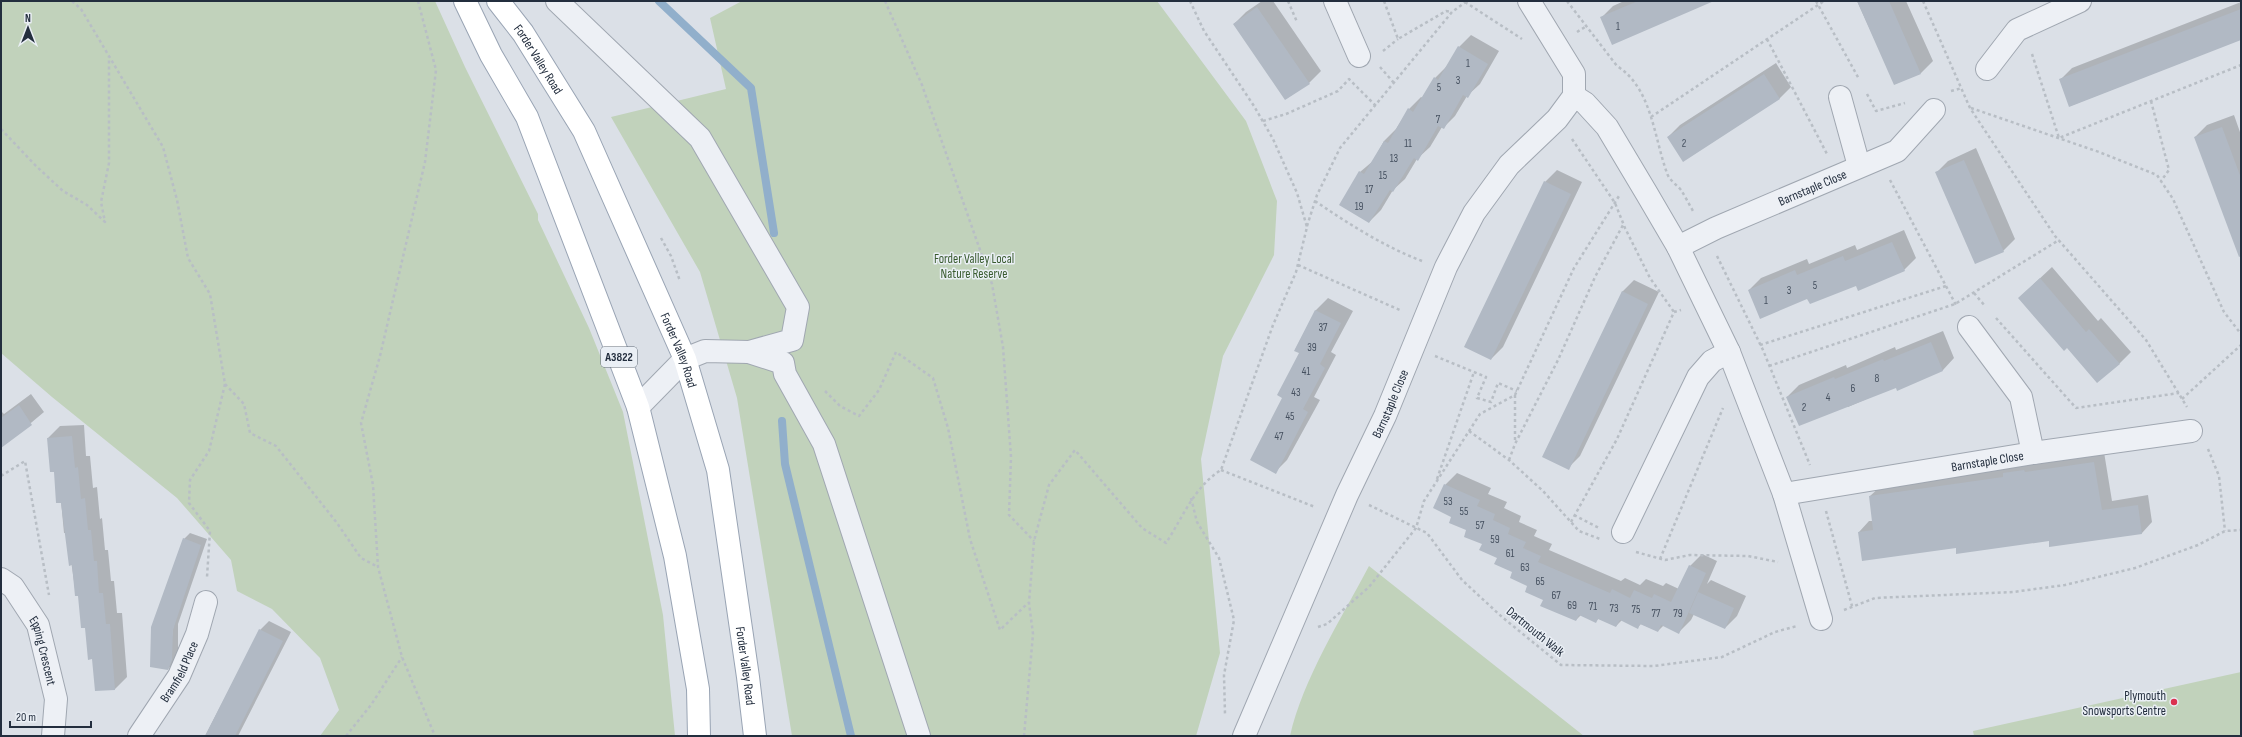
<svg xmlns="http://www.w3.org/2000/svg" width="2242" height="737" font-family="'Sofia Sans Condensed',sans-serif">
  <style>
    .green { fill: #c1d2bb }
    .shadow { fill: #0003 }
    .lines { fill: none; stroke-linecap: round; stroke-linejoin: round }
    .stream { stroke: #91afcb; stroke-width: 8 }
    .building { fill: #b1b9c4 }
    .minor-casing { stroke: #a0a7b1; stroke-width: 24 }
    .major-casing { stroke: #99a4b4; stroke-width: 24 }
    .path { stroke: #b8bec5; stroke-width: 2.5; stroke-dasharray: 3 3; stroke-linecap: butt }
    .minor { stroke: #edf0f5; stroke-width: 22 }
    .major { stroke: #fff; stroke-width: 22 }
    .poi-dot { fill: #db3150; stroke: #eaeff5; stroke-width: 1.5 }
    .labels { text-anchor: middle; stroke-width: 3; stroke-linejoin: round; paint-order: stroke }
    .number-label { font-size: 11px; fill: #465160 }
    .shield { fill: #eaeff5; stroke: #5f6875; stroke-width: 1 }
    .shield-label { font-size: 12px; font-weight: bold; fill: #232e3e }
    .street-label { font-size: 13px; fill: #232e3e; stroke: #eaeff5 }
    .park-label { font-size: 13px; fill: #395b2f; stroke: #eaeff5 }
    .poi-label { font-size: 13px; fill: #232e3e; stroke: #eaeff5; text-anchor: end }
  </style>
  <rect width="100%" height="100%" fill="#dbe0e7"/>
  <path class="green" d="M 1,1 L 435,1 L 465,67 L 538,214 L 538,220 L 589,328 L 623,412 L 663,615 L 675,736 L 320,736 L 339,710 L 320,658 L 272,609 L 237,591 L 231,560 L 177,498 L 52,397 L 1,353 Z
    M 742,1 L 1157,1 L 1246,121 L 1277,201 L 1274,255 L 1223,356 L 1201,459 L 1220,653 L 1196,736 L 792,736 L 737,398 L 700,272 L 611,117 L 726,89 L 710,18 Z
    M 1369,566 L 1584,736 L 1290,736 C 1303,679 1341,619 1369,566 Z
    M 2241,672 L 2241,736 L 1974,736 L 1973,731 Z"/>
  <path class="shadow" d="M 1262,1 L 1273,1 L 1321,71 L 1309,83 L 1286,99 L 1234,24 L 1246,12 Z
    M 1624,1 L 1711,1 L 1601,18 L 1613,6 Z
    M 1857,1 L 1906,1 L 1933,61 L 1921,73 L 1895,84 Z
    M 2241,2 L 2241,39 L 2070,106 L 2060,80 L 2072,68 Z
    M 1471,35 L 1499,51 L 1480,84 L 1467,96 L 1455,116 L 1443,128 L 1442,127 L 1430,147 L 1417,159 L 1405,179 L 1393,190 L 1381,210 L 1369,222 L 1360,172 L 1373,161 L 1384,141 L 1396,129 L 1409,109 L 1421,97 L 1423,98 L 1435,78 L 1447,66 L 1459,47 Z
    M 1776,63 L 1791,87 L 1779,99 L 1668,137 L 1680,125 Z
    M 2234,115 L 2241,135 L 2241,259 L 2195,137 L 2207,125 Z
    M 1976,148 L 2015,239 L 2003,251 L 1936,173 L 1948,161 Z
    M 1557,170 L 1582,182 L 1503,347 L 1491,359 L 1545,182 Z
    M 1904,230 L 1916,258 L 1904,270 L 1808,298 L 1749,290 L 1761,278 L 1807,259 L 1809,264 L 1855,245 L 1857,250 Z
    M 2052,267 L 2098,321 L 2101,318 L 2131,352 L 2119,364 L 2067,347 L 2019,298 Z
    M 1634,280 L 1659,292 L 1580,456 L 1568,468 L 1622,292 Z
    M 1328,298 L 1353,311 L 1331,352 L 1336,355 L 1314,397 L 1320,400 L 1287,460 L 1275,472 L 1283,398 L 1300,353 L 1295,350 L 1316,310 Z
    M 1943,331 L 1954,358 L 1943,370 L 1896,386 L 1848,407 L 1847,405 L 1787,397 L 1799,385 L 1846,365 L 1847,368 L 1895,347 L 1896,350 Z
    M 31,394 L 44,412 L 7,443 L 1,442 L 1,411 L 4,414 Z
    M 84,425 L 86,456 L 90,456 L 93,488 L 97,487 L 100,519 L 102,518 L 105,550 L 108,550 L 111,581 L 114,581 L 117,613 L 122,613 L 127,677 L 115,689 L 96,690 L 93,658 L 79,595 L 76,595 L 67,533 L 64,533 L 61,501 L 48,438 L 60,426 Z
    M 2104,452 L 2112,501 L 2148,495 L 2152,522 L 2142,533 L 1956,547 L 1859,532 L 1869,521 L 1873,521 L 1870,496 L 1881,486 Z
    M 1457,473 L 1491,488 L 1488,494 L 1507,502 L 1504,508 L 1521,516 L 1519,522 L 1537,530 L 1534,536 L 1552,544 L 1549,550 L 1621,581 L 1625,578 L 1640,585 L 1646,579 L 1663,586 L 1666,583 L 1679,589 L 1690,566 L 1702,554 L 1717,561 L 1707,584 L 1711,580 L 1746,596 L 1737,616 L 1725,628 L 1694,614 L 1691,620 L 1679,632 L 1664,625 L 1658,631 L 1641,624 L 1638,627 L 1622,620 L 1616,626 L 1599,618 L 1596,621 L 1581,615 L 1576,620 L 1544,600 L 1453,516 L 1445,485 Z
    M 190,533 L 207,539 L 178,624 L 178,654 L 174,663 L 168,669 L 184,539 Z
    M 269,621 L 291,632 L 238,736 L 205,736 L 260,630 Z"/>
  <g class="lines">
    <path class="stream" d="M 659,1 L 751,88 L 774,233
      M 782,421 L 785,464 L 851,736"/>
  </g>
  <path class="building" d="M 1638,1 L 1714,1 L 1612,45 L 1600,17 Z
    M 1857,1 L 1889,1 L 1921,74 L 1894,85 Z
    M 1257,7 L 1310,84 L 1285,100 L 1233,24 Z
    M 2241,9 L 2241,40 L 2069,107 L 2059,79 Z
    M 1458,46 L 1488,64 L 1468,98 L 1463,95 L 1444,129 L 1438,126 L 1418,161 L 1414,158 L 1393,192 L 1390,190 L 1369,223 L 1339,205 L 1359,171 L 1364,174 L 1384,141 L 1388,143 L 1408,108 L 1413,112 L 1434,77 L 1438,80 Z
    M 1764,74 L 1780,99 L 1683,162 L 1667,137 Z
    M 2222,127 L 2241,178 L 2241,256 L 2239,257 L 2194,137 Z
    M 1964,160 L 2004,252 L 1975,264 L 1935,172 Z
    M 1544,181 L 1571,194 L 1491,360 L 1464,347 Z
    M 1892,242 L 1905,271 L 1858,291 L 1856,286 L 1810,304 L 1807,299 L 1760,319 L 1748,290 L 1795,270 L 1797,275 L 1843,256 L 1845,261 Z
    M 2040,278 L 2086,332 L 2089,329 L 2120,364 L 2097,383 L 2067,348 L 2064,351 L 2018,298 Z
    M 1622,291 L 1648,304 L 1569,470 L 1542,457 Z
    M 1315,310 L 1341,323 L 1320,364 L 1325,368 L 1303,409 L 1308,412 L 1276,474 L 1250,460 L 1282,398 L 1277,395 L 1299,353 L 1294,351 Z
    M 1931,342 L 1943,371 L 1897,391 L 1896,388 L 1799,426 L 1786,397 L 1834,377 L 1835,379 L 1883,359 L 1884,361 Z
    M 19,405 L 32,425 L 1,448 L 1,418 Z
    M 72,436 L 75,468 L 78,467 L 81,499 L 85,498 L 88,530 L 91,530 L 94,561 L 97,561 L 99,593 L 103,593 L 106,624 L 110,624 L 115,690 L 95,691 L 92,659 L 88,660 L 85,628 L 81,628 L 78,596 L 75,596 L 72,565 L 69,566 L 61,503 L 56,503 L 54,472 L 50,472 L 47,438 Z
    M 2094,462 L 2102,510 L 2138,505 L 2142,534 L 2049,547 L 2049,541 L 1956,554 L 1956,548 L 1862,561 L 1858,532 L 1873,530 L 1869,496 L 2003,477 L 2003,473 L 2024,470 L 2025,472 Z
    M 1444,484 L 1480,500 L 1477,506 L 1495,514 L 1493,520 L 1510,528 L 1508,534 L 1526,542 L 1523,548 L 1541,556 L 1538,562 L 1610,593 L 1612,589 L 1630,598 L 1634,590 L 1652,598 L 1654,594 L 1671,602 L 1689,565 L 1706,573 L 1679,634 L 1661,625 L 1658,632 L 1640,624 L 1638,629 L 1620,620 L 1616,627 L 1598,619 L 1596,623 L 1579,615 L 1576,621 L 1540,606 L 1543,600 L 1525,592 L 1527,586 L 1510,578 L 1512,572 L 1494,564 L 1497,558 L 1479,550 L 1482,544 L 1464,537 L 1466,530 L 1449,523 L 1451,517 L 1433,508 Z
    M 183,538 L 201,545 L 173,630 L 172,660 L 168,670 L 150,667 L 151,627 Z
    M 1698,592 L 1734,608 L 1725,629 L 1689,613 Z
    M 259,629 L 283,641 L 235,736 L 205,736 Z"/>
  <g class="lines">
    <g class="minor-casing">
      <g id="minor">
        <path d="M 557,1 L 700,138 L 798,307 L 792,340 L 749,352 L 705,351 L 685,359 L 638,407"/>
        <path d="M 1335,1 L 1359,56"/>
        <path d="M 1987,69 L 2017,30 L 2080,1"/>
        <path d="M 1574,96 L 1585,103 L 1607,127 L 1647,194 L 1678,247 L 1729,352 L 1784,494 L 1821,619"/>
        <path d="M 1840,97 L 1859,166"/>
        <path id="s1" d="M 1678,247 L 1716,228 L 1897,151 L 1934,110"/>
        <path d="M 1969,327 L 2021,397 L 2033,453"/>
        <path d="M 749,352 L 783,363 L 785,374 L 824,444 L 919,736"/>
        <path id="s2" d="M 1784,494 L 2033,453 L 2191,431"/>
        <path d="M 1623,532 L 1698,377 L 1712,361 L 1729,352"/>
        <path id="s3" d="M 1,579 L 13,587 L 38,625 L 56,699 L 53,736"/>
        <path id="s4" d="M 139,736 L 179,676 L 197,634 L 206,602"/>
        <path id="s5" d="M 1244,736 L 1347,495 L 1385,416 L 1446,267 L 1474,213 L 1509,165 L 1557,119 L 1574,96 L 1574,74 L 1529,1"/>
      </g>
    </g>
    <g class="major-casing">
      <g id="major">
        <path d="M 465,1 L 491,55 L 527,117 L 638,407 L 675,556 L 698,689 L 699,736"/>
        <path id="s6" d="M 498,1 L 523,33 L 584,131 L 685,359 L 718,470 L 748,677 L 755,736"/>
      </g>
    </g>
    <path class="path" d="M 72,1 L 81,9 L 163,147 L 177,200 L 188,258 L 210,294 L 225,384 L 209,451 L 190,480 L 189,503 L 210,531 L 207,577
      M 418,1 L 436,70 L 425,162 L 380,356 L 361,423 L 373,485 L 378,567 L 402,657 L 435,736
      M 885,1 L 922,85 L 992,284 L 1003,347 L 1011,457 L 1009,515 L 1034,541
      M 1288,1 L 1297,22
      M 1384,1 L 1398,39 L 1446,11 L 1452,12
      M 1567,1 L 1617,66 C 1652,88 1654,138 1667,173 C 1669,180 1676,184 1681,190 C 1685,196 1689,204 1693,211
      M 1816,1 L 1859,79
      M 1923,1 L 1970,108 L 2055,236 L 2146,340 L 2187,407
      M 1465,2 L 1522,39
      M 1577,32 L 1585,27
      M 1767,39 L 1827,154
      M 1383,51 L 1398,39
      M 2032,54 L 2059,138 L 2241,65
      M 1380,67 L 1394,83
      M 1951,91 L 1962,88
      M 1867,94 L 1876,111 L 1905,103
      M 2151,101 L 2169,170 L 2161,181
      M 1971,108 L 2099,152 L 2157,175 L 2173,199 L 2224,312 L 2241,334
      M 1651,117 L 1824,1
      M 1263,121 L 1286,114 L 1338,91 L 1349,79 L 1376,106
      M 1,129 L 36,166 L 63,191 L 87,205 L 105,222 L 101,202 L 109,163 L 109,56
      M 1572,139 L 1615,203 L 1625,228 L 1650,278 L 1674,312
      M 1890,180 L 1956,305
      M 1315,201 C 1349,224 1383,246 1422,261
      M 1307,226 L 1317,195 L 1340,148 L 1452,12 L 1467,1
      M 661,238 L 671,256 L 680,281
      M 1717,256 L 1763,350 L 1810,465
      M 1298,265 L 1402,311
      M 1974,293 L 1985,306
      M 1996,318 L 2076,408 L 2179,393
      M 1760,345 L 1946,286
      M 1435,356 L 1486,377 L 1477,398 L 1491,402 L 1498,383 L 1517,391
      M 1769,366 L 1955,304 L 2059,240
      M 225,384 L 244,404 L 250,433 L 276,446 L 337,523 L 361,558 L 378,567
      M 825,391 L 840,406 L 859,416 L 879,390 L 896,352 L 933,378 L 948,428 L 970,539 L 1000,630 L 1028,603
      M 1515,395 L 1515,443
      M 2182,399 L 2241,345
      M 1469,431 L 1509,460 L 1543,491 L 1579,531 L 1600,539
      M 2208,449 L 2219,476 L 2225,531
      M 1509,460 L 1515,444 L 1558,360 L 1595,277 L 1623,225
      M 1221,470 L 1315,507
      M 1,476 L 25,461 L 49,595
      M 1437,479 L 1474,372
      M 1191,498 L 1197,522 L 1219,558 L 1234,620 L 1224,675 L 1225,714
      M 1369,505 L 1427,533 L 1462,580 L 1502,617 L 1561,665 L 1654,666 L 1722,657 L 1775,632 L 1797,626
      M 1826,511 L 1852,606
      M 1574,515 L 1599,528
      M 1571,522 L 1617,439 L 1674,312 L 1681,310
      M 1636,552 L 1665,560 L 1690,555 L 1748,556 L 1778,562
      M 1660,559 L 1723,408
      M 1844,610 L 1875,598 L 2013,592 L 2065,585 L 2135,568 L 2198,545 L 2225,531 L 2241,530
      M 1318,627 L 1327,624 L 1369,587 L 1416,528 L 1424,501 L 1480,414 L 1515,395 L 1574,268 L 1619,196
      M 346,736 L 371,705 L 402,657
      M 1024,736 L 1033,634 L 1029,603 L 1034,541 L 1049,485 L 1075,450 L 1142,528 L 1166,543 C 1183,517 1194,487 1221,470 L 1273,325 L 1296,272 L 1307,227 L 1297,193 L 1273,139 L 1254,106 L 1204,31 L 1190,1"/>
    <use href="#minor" class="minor"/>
    <use href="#major" class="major"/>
  </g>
  <circle class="poi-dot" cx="2174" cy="702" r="4"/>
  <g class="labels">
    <g class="number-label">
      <text x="1618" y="30">1</text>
      <text x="1468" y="67">1</text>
      <text x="1458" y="84">3</text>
      <text x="1439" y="91">5</text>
      <text x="1438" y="123">7</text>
      <text x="1408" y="147">11</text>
      <text x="1684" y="147">2</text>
      <text x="1394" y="162">13</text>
      <text x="1383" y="179">15</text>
      <text x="1369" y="193">17</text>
      <text x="1359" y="210">19</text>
      <text x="1815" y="289">5</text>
      <text x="1789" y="294">3</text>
      <text x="1766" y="304">1</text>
      <text x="1323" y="331">37</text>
      <text x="1312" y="351">39</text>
      <text x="1306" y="375">41</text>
      <text x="1877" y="382">8</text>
      <text x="1853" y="392">6</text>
      <text x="1296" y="396">43</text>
      <text x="1828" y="401">4</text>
      <text x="1804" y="411">2</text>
      <text x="1290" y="420">45</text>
      <text x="1279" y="440">47</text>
      <text x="1448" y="505">53</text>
      <text x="1464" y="515">55</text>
      <text x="1480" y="529">57</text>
      <text x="1495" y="543">59</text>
      <text x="1510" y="557">61</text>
      <text x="1525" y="571">63</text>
      <text x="1540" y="585">65</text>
      <text x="1556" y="599">67</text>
      <text x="1572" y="609">69</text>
      <text x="1593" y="610">71</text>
      <text x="1614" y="612">73</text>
      <text x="1636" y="613">75</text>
      <text x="1656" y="617">77</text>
      <text x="1678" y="617">79</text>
    </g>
    <rect class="shield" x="601" y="347" width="36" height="20" rx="3"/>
    <g class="shield-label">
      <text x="619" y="361">A3822</text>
    </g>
    <g class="street-label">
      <text dy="5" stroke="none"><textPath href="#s6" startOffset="71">Forder Valley Road</textPath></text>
      <text dy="5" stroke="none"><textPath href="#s1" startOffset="147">Barnstaple Close</textPath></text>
      <text dy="5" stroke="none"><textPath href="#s6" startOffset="395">Forder Valley Road</textPath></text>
      <text dy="5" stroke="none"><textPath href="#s5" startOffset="363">Barnstaple Close</textPath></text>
      <text dy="5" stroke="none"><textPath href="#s2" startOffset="206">Barnstaple Close</textPath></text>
      <text transform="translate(1536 631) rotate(39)" y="5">Dartmouth Walk</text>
      <text dy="5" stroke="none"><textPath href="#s3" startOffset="86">Epping Crescent</textPath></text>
      <text dy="5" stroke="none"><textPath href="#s6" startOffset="719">Forder Valley Road</textPath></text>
      <text dy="5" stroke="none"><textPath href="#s4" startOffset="76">Bramfield Place</textPath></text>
    </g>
    <g class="park-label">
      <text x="974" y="263">Forder Valley Local<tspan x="974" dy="15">Nature Reserve</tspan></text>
    </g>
    <g class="poi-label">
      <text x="2166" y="700">Plymouth<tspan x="2166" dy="15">Snowsports Centre</tspan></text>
    </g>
  </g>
  <rect width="2242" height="737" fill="none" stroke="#232e3e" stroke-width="4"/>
  <g transform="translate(28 28)" stroke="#eaeff5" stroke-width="3" paint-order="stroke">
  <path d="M0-3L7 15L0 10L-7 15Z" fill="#232e3e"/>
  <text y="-6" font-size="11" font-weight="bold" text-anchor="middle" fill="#232e3e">N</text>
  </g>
  <path d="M10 721v6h81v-6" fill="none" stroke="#232e3e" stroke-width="2"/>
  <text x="16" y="721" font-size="12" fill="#232e3e" stroke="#eaeff5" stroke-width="3" paint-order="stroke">20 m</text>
</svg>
